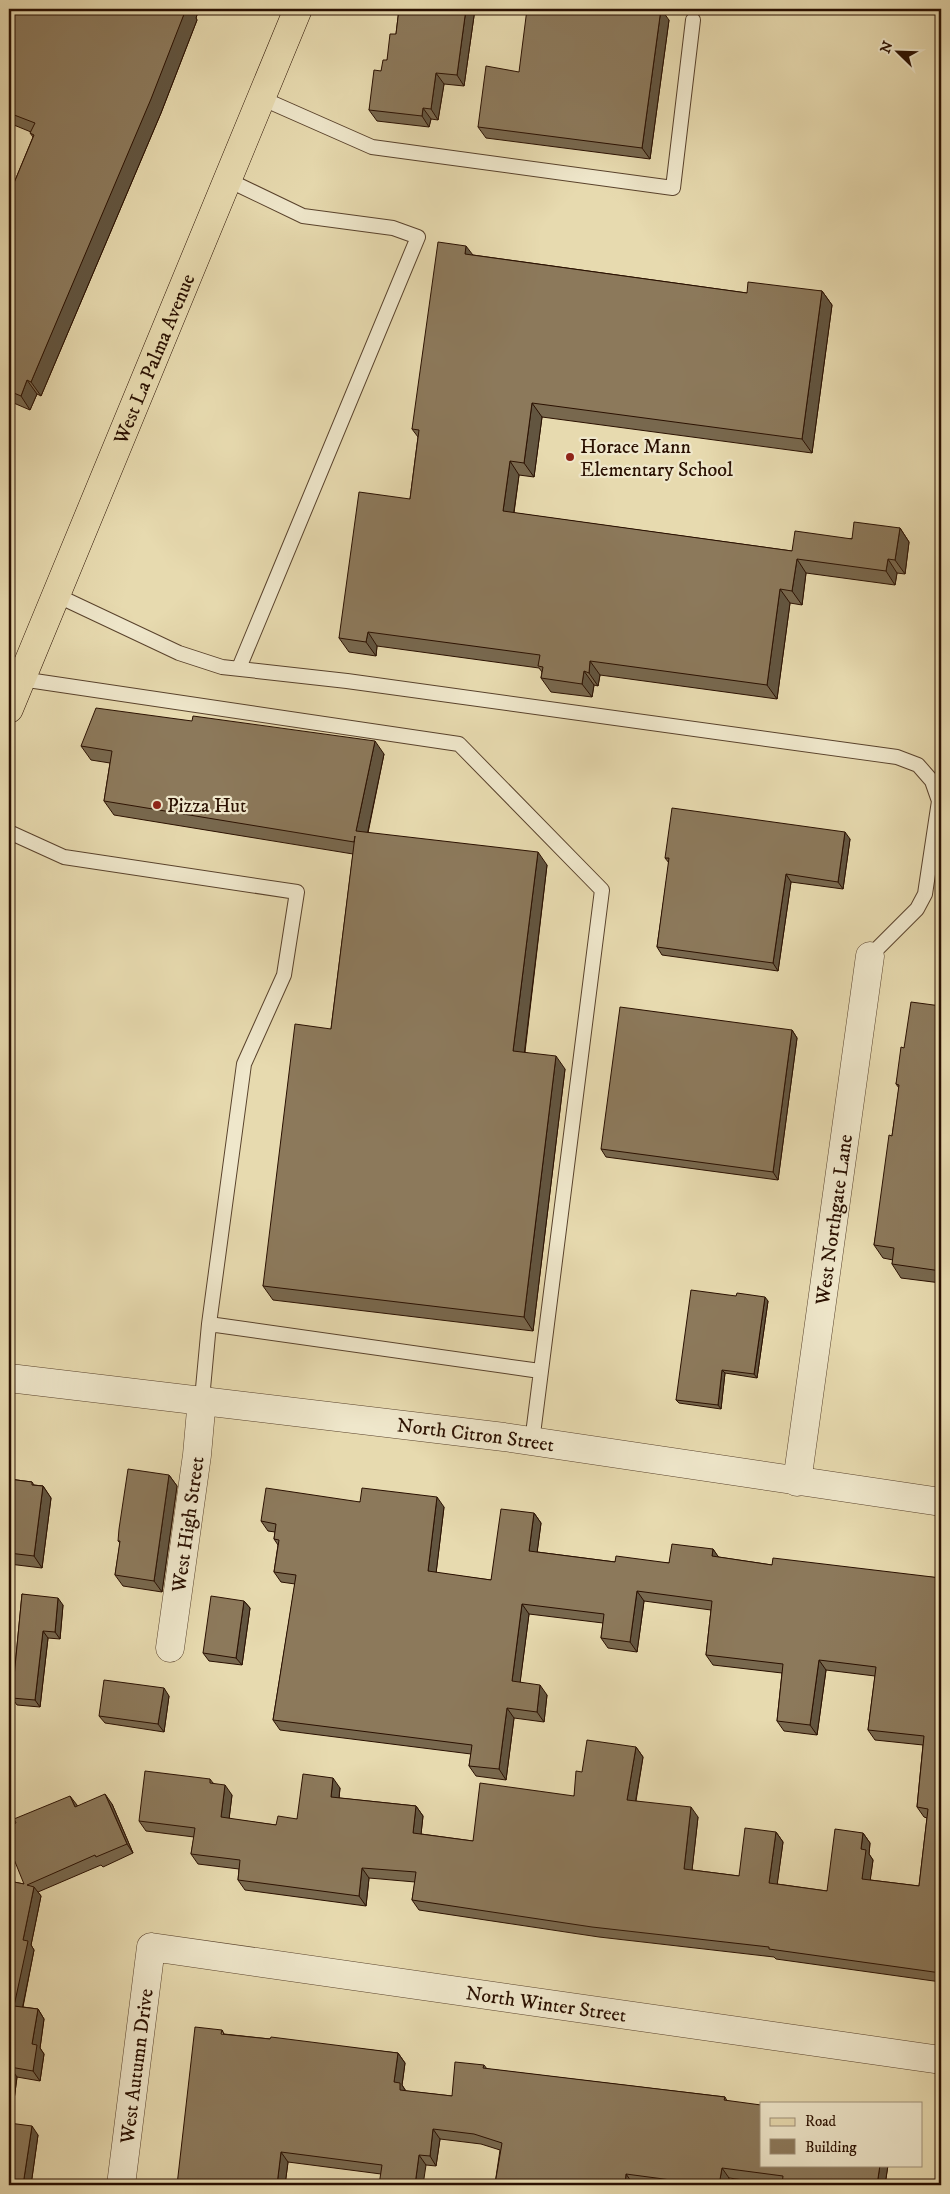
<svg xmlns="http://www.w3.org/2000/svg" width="950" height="2194" font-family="'IM FELL DW Pica',serif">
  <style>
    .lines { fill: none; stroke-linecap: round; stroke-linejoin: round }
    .service-casing { stroke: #59422c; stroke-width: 16 }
    .minor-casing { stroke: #59422c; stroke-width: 29 }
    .tertiary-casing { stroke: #59422c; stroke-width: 29 }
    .primary-casing { stroke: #2a1001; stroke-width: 29 }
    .service { stroke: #efe7cb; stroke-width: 14 }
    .minor { stroke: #efe7cb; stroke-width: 28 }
    .tertiary { stroke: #efe7cb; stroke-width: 28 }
    .primary { stroke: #e7daaf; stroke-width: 28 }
    .wall { fill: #78684e; stroke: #2a1001 }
    .shaded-wall { fill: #625540; stroke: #2a1001 }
    .building { fill: #8c795b; stroke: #2a1001 }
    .poi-dot { fill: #8f2418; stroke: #efe7cb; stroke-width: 2 }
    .labels { text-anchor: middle; stroke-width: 4.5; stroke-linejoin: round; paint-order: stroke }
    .street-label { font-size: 20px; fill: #2a1001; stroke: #efe7cb }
    .poi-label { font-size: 20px; fill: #2a1001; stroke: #efe7cb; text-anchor: start }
  </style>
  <rect width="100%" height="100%" fill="#e7daaf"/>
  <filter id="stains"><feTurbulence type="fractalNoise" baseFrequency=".004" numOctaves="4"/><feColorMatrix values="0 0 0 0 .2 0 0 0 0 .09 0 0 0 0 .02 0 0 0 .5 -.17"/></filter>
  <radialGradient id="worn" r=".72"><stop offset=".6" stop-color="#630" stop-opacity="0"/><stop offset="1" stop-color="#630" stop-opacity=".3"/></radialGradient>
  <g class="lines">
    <g class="service-casing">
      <path id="service" d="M 261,98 L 372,147 L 673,188 L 693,20
        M 228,180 L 303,216 L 393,228 L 418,237 L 239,668
        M 56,595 L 179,653 L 222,667 L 347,681 L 897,757 L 918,765 L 932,781 L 939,801 L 925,894 L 917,909 L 870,956
        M 21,679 L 459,744 L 602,890 L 532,1442
        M 9,832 L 64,857 L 297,892 L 284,975 L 244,1064 L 209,1324 L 202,1399
        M 209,1324 L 540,1371"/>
    </g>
    <g class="minor-casing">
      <g id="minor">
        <path id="s1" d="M 797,1482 L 870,956"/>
        <path id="s2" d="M 170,1648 L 197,1455 L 202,1399"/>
        <path id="s3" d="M 121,2185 L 151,1947 L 941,2060"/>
      </g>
    </g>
    <g class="tertiary-casing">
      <g id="tertiary">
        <path id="s4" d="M 9,1378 L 504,1437 L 941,1502"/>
      </g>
    </g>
    <g class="primary-casing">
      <g id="primary">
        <path id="s5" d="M 9,709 L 298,9"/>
      </g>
    </g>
    <use href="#service" class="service"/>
    <use href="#minor" class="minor"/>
    <use href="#tertiary" class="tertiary"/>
    <use href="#primary" class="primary"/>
  </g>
  <path class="wall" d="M 9,9 L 199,9 L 196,18 L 197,20 L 161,113 L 41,396 L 37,394 L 30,410 L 9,401 L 9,195 L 33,137 L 30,133 L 31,132 L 9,123 Z
    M 399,9 L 485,9 L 485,11 L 475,9 L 464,86 L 444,84 L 438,120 L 431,119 L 429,127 L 377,121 L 369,110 L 381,71 L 387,60 L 396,34 Z
    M 669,20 L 650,159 L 486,138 L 478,127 L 519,72 Z
    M 473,255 L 747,293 L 822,291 L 832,305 L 812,453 L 542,417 L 534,477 L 519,475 L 514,513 L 792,551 L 900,528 L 909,542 L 905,574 L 897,573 L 895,585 L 806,573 L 802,605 L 790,603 L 777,699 L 600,675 L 598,686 L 594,685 L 592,697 L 551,692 L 541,678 L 542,672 L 539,668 L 377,646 L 376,656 L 349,652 L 339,638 L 410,499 L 418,437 L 412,429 Z
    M 81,746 L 384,754 L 368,833 L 547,865 L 525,1052 L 565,1069 L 533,1331 L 273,1300 L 263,1286 L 331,1029 L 353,854 L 114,815 L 104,801 L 110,763 L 91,760 Z
    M 850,839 L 843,889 L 791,882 L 778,971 L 662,955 L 657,947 L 669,863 L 665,858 Z
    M 941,1006 L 941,1283 L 901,1278 L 892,1264 L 893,1260 L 883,1258 L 874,1245 L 892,1136 L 899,1088 L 896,1084 L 904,1048 Z
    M 792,1030 L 797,1038 L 778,1180 L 606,1157 L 601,1149 Z
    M 736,1296 L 768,1301 L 757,1378 L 725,1373 L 721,1409 L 679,1403 L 676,1400 Z
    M 169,1475 L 177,1486 L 162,1592 L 123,1586 L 115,1575 L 120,1543 L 118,1541 Z
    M 9,1479 L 32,1482 L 34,1485 L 43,1486 L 51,1498 L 42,1568 L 9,1564 Z
    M 360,1502 L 444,1507 L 436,1573 L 491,1580 L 534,1513 L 541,1523 L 537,1552 L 615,1562 L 669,1563 L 713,1549 L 718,1557 L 772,1565 L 941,1578 L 941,1982 L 776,1959 L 774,1957 L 599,1937 L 419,1910 L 412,1900 L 415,1882 L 369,1878 L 366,1906 L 245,1890 L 238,1880 L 239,1869 L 198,1864 L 191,1854 L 194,1837 L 146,1831 L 139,1821 L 210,1779 L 213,1783 L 232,1795 L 229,1819 L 276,1825 L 297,1819 L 340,1788 L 339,1798 L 416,1806 L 423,1816 L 421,1834 L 473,1841 L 574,1796 L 582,1772 L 636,1747 L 643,1757 L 636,1801 L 698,1817 L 692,1870 L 739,1876 L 776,1832 L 783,1842 L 777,1884 L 827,1891 L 863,1833 L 870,1843 L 869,1854 L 873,1860 L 870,1880 L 919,1886 L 927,1818 L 924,1817 L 917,1807 L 923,1745 L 875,1740 L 868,1730 L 875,1676 L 826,1670 L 817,1735 L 784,1731 L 777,1721 L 782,1673 L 713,1665 L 706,1655 L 711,1610 L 644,1601 L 637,1652 L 608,1648 L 601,1638 L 603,1623 L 529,1614 L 520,1682 L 547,1695 L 544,1722 L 514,1718 L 506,1780 L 476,1776 L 469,1766 L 471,1754 L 280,1730 L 273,1720 L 295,1584 L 281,1582 L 274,1572 L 278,1545 L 274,1539 L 275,1532 L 268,1531 L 261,1521 Z
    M 22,1594 L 63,1605 L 60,1639 L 48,1638 L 40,1707 L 17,1705 L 12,1698 Z
    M 244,1601 L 250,1608 L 242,1665 L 209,1661 L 203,1653 Z
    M 169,1696 L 164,1732 L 105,1723 L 99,1716 Z
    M 112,1804 L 133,1853 L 103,1867 L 101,1865 L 38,1892 L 41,1896 L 31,1945 L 34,1950 L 23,2007 L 38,2009 L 44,2019 L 40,2048 L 44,2054 L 40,2081 L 17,2077 L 11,2123 L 38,2135 L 31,2185 L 9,2185 L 9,1881 L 24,1884 L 77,1806 Z
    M 222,2030 L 224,2034 L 398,2053 L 405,2063 L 402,2085 L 406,2091 L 452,2096 L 484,2065 L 487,2069 L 725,2097 L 761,2165 L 888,2165 L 885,2185 L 782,2185 L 729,2178 L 728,2185 L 641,2185 L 633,2184 L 633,2185 L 496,2185 L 495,2184 L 500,2150 L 481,2144 L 440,2139 L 436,2166 L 426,2165 L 381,2174 L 288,2162 L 285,2185 Z"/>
  <path class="shaded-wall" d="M 186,9 L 199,9 L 196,18 L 197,20 L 161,113 L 41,396 L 31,382 Z
    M 466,9 L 475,9 L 464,86 L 457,75 Z
    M 661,9 L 669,20 L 650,159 L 642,148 Z
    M 436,73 L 444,84 L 438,120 L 431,109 Z
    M 423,108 L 431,119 L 429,127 L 422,116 Z
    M 466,246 L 476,259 L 465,254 Z
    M 822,291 L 832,305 L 812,453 L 802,439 Z
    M 27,380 L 37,394 L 30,410 L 21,396 Z
    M 532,403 L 542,417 L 534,477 L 524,463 Z
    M 510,461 L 519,475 L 512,525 L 503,511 Z
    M 900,528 L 909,542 L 905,574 L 895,560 Z
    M 797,559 L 806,573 L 802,605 L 792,591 Z
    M 888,559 L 897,573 L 895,585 L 886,571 Z
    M 780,589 L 790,603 L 777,699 L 767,685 Z
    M 368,632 L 377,646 L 376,656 L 366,642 Z
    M 590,661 L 600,675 L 598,686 L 589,673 Z
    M 584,671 L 594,685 L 592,697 L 582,684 Z
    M 375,741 L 384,754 L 365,845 L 356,831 Z
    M 845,832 L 850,839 L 843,889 L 838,882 Z
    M 538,852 L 547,865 L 523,1064 L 513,1051 Z
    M 786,874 L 791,882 L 778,971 L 773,963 Z
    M 792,1030 L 797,1038 L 778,1180 L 773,1172 Z
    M 556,1056 L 565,1069 L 533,1331 L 524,1317 Z
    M 765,1297 L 768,1301 L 757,1378 L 754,1374 Z
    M 722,1370 L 725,1373 L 721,1409 L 718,1405 Z
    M 169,1475 L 177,1486 L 162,1592 L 154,1581 Z
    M 43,1486 L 51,1498 L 42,1568 L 34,1556 Z
    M 437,1497 L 444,1507 L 435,1582 L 428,1571 Z
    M 534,1513 L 541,1523 L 536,1561 L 529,1551 Z
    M 713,1549 L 720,1559 L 712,1556 Z
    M 637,1591 L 644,1601 L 637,1652 L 630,1642 Z
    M 58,1598 L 63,1605 L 60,1639 L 55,1632 Z
    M 244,1601 L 250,1608 L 242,1665 L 236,1658 Z
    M 522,1604 L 529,1614 L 519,1691 L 512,1681 Z
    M 43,1631 L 48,1638 L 40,1707 L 35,1700 Z
    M 819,1660 L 826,1670 L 817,1735 L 810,1725 Z
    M 540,1685 L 547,1695 L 544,1722 L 537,1712 Z
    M 164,1688 L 169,1696 L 164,1732 L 158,1724 Z
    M 507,1708 L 514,1718 L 506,1780 L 499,1769 Z
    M 636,1747 L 643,1757 L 634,1810 L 627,1800 Z
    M 333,1778 L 340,1788 L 338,1807 L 331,1797 Z
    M 225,1785 L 232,1795 L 228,1827 L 221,1817 Z
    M 105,1794 L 112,1804 L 133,1853 L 127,1844 Z
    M 70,1796 L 77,1805 L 82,1816 L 75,1807 Z
    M 416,1806 L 423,1816 L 420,1843 L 413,1833 Z
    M 691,1807 L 698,1817 L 691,1879 L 684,1869 Z
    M 776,1832 L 783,1842 L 776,1893 L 769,1883 Z
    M 863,1833 L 870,1843 L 869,1854 L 873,1860 L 869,1889 L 862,1879 L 861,1849 Z
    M 362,1868 L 369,1878 L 366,1906 L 359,1896 Z
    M 34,1887 L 41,1896 L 31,1945 L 34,1950 L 21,2015 L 14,2006 L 23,1940 Z
    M 38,2009 L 44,2019 L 40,2048 L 44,2054 L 40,2081 L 33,2071 L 32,2044 Z
    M 398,2053 L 405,2063 L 402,2085 L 407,2093 L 407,2100 L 394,2082 Z
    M 10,2067 L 17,2077 L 10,2131 L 9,2130 L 9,2077 Z
    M 32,2126 L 38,2135 L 31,2185 L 23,2185 Z
    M 433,2129 L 440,2139 L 436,2166 L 430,2156 Z
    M 281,2152 L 288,2162 L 285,2185 L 277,2185 Z
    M 419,2155 L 426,2165 L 423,2185 L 415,2185 Z
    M 880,2165 L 888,2165 L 885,2185 L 877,2185 Z
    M 722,2168 L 729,2178 L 728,2185 L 719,2185 Z
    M 626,2174 L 633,2184 L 633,2185 L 625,2185 Z"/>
  <path class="building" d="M 9,9 L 186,9 L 151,99 L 31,382 L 27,380 L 21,396 L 9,391 L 9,195 L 34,135 L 30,133 L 35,123 L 9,113 Z
    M 399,9 L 466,9 L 457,75 L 436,73 L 431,109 L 423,108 L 422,116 L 369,110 L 374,70 L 381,71 L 383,60 L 387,60 L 390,34 L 396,34 Z
    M 527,9 L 661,9 L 642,148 L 478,127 L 486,66 L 519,72 Z
    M 438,242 L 466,246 L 465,254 L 747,293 L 748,282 L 822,291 L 802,439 L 532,403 L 524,463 L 510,461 L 503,511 L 792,551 L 795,531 L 852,539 L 854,522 L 900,528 L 895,560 L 888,559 L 886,571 L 797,559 L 792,591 L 780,589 L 767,685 L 590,661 L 589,673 L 584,671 L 582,684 L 541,678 L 543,667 L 538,666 L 540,655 L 368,632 L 366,642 L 339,638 L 359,492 L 410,499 L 419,430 L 412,429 Z
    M 96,708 L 192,721 L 193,716 L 375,741 L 356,831 L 538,852 L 513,1051 L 556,1056 L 524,1317 L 263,1286 L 295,1024 L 331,1029 L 355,836 L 354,842 L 104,801 L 112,751 L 81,746 Z
    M 672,808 L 845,832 L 838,882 L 786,874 L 773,963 L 657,947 L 669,858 L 665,858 Z
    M 911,1002 L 941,1006 L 941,1271 L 892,1264 L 894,1248 L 874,1245 L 889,1135 L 892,1136 L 899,1085 L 896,1084 L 901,1047 L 904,1048 Z
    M 620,1007 L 792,1030 L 773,1172 L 601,1149 Z
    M 691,1290 L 736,1296 L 737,1293 L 765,1297 L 754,1374 L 722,1370 L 718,1405 L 676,1400 Z
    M 128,1469 L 169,1475 L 154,1581 L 115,1575 L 120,1541 L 118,1541 L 119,1529 Z
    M 9,1479 L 32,1482 L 32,1485 L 43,1486 L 34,1556 L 9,1553 Z
    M 266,1488 L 360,1502 L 362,1488 L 437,1497 L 428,1571 L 491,1580 L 501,1509 L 534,1513 L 529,1551 L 615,1562 L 616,1556 L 669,1563 L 672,1544 L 713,1549 L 712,1556 L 772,1565 L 773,1558 L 941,1578 L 941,1973 L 769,1949 L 769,1947 L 592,1927 L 412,1900 L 416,1872 L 362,1868 L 359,1896 L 238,1880 L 240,1860 L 191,1854 L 195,1828 L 139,1821 L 145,1771 L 210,1779 L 210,1783 L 225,1785 L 221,1817 L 276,1825 L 278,1816 L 297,1819 L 303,1774 L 333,1778 L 331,1797 L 416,1806 L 413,1833 L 473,1841 L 480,1783 L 574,1796 L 576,1771 L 582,1772 L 587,1740 L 636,1747 L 627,1800 L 691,1807 L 684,1869 L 739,1876 L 745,1828 L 776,1832 L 769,1883 L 827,1891 L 835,1829 L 863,1833 L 861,1849 L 866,1850 L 862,1879 L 919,1886 L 928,1809 L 917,1807 L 924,1736 L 868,1730 L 876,1667 L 819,1660 L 810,1725 L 777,1721 L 783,1664 L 706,1655 L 712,1601 L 637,1591 L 630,1642 L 601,1638 L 604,1614 L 522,1604 L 512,1681 L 540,1685 L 537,1712 L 507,1708 L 499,1769 L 469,1766 L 472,1745 L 273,1720 L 296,1575 L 274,1572 L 279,1540 L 274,1539 L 276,1524 L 261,1521 Z
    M 22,1594 L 58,1598 L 55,1632 L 43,1631 L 35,1700 L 12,1698 Z
    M 211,1596 L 244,1601 L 236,1658 L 203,1653 Z
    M 104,1680 L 164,1688 L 158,1724 L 99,1716 Z
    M 105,1794 L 127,1844 L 96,1857 L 95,1855 L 27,1885 L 34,1887 L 23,1940 L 28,1941 L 14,2006 L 38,2009 L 32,2044 L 37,2045 L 33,2071 L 10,2067 L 9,2077 L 9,1881 L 24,1884 L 9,1847 L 9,1826 L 16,1823 L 14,1819 L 70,1796 L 75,1807 Z
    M 195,2027 L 222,2030 L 221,2034 L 270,2039 L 271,2037 L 398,2053 L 394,2082 L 400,2083 L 400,2090 L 452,2096 L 455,2062 L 484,2065 L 483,2068 L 725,2097 L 724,2100 L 761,2105 L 761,2165 L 880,2165 L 877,2185 L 782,2185 L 783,2176 L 722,2168 L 719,2185 L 686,2185 L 686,2182 L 626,2174 L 625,2185 L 502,2185 L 495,2184 L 502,2143 L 474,2134 L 433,2129 L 430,2156 L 419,2155 L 415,2185 L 379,2185 L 382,2165 L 281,2152 L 277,2185 L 177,2185 Z
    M 9,2123 L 32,2126 L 23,2185 L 9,2185 Z"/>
  <g class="poi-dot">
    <circle cx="570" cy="457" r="5"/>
    <circle cx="157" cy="805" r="5"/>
  </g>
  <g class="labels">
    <g class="street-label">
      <text dy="7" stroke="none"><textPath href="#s5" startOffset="379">West La Palma Avenue</textPath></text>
      <text dy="7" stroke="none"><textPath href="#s1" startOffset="265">West Northgate Lane</textPath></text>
      <text dy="7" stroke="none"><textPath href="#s4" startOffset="470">North Citron Street</textPath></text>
      <text dy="7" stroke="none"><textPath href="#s2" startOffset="125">West High Street</textPath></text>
      <text dy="7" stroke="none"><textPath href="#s3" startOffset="639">North Winter Street</textPath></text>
      <text dy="7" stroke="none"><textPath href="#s3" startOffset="120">West Autumn Drive</textPath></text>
    </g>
    <g class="poi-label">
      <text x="580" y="453">Horace Mann<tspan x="580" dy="23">Elementary School</tspan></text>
      <text x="167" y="812">Pizza Hut</text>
    </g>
  </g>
  <rect width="950" height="2194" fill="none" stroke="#e7daaf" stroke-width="30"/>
  <rect x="10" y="10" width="930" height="2174" fill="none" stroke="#2a1001" stroke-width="2.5"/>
  <rect x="15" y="15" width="920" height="2164" fill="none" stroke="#2a1001"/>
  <rect x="760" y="2102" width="162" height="65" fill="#efe7cb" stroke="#a0917a"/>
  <rect x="770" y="2118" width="25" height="8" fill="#e7daaf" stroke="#a0917a"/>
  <text x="805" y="2126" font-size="15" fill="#2a1001">Road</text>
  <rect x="770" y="2139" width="25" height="15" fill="#8c795b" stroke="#a0917a"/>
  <text x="805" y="2152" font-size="15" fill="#2a1001">Building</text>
  <g transform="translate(898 52) rotate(293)" stroke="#efe7cb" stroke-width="4" paint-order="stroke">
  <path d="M0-4L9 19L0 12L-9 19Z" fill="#2a1001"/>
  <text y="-8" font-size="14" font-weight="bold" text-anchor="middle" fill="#2a1001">N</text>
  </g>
  <rect width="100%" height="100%" filter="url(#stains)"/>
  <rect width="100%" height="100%" fill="url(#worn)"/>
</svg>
